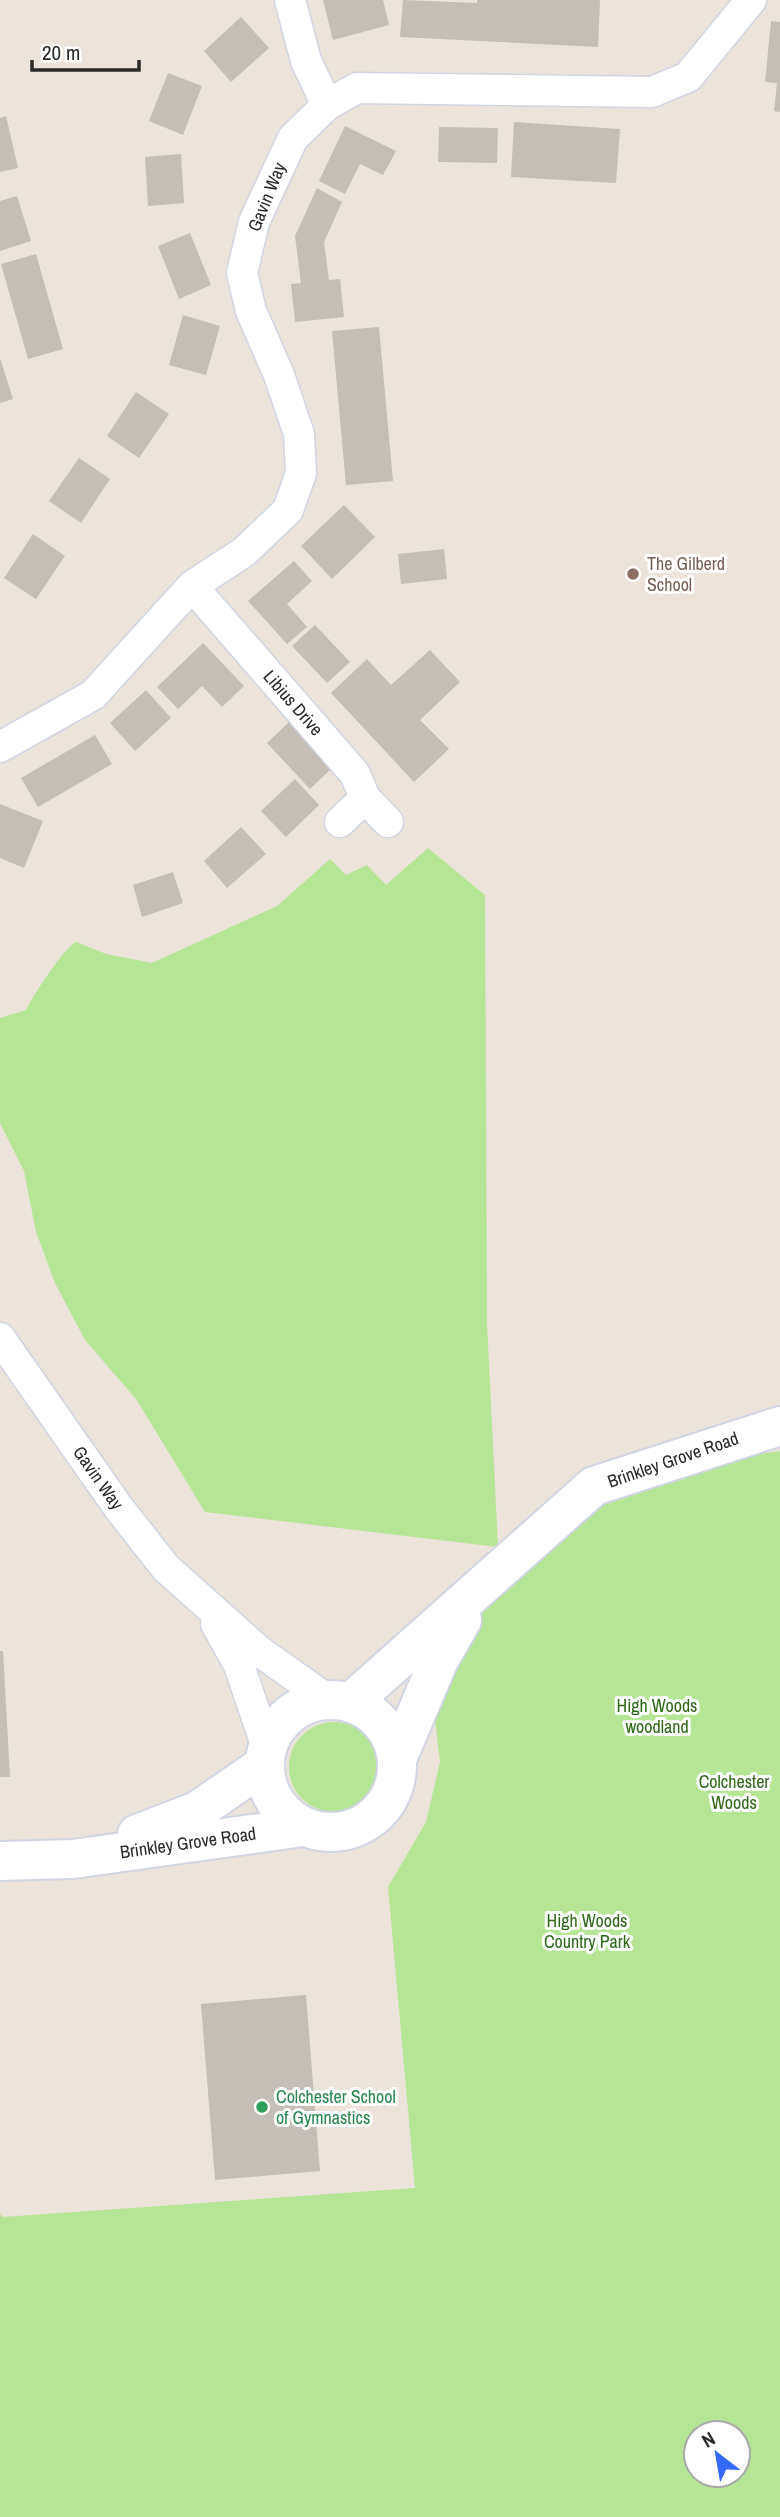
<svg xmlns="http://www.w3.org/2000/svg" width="780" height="2517" font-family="'Archivo Narrow',sans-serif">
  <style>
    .green { fill: #b6e595; fill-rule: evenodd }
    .building { fill: #c4beb6 }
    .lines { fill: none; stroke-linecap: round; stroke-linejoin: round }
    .street-casing { stroke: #d0d5e3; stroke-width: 33 }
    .secondary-casing { stroke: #d0d5e3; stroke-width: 42 }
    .street { stroke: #fff; stroke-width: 30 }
    .secondary { stroke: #fff; stroke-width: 38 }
    .education-dot { fill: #8d6e63; stroke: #fff; stroke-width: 2.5 }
    .leisure-dot { fill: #2e9e5b; stroke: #fff; stroke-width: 2.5 }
    .labels { text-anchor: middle; stroke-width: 6; stroke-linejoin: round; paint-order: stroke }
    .street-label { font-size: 18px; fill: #292929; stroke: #fff }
    .education-label { font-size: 18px; fill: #785e54; stroke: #fff; text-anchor: start }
    .park-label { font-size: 18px; fill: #2e6818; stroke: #fff }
    .leisure-label { font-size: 18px; fill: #27864d; stroke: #fff; text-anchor: start }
  </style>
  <rect width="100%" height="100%" fill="#ece3db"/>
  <path class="green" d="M 428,848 L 485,895 L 487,1323 L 498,1547 L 205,1512 L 136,1399 L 85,1340 L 55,1283 L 36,1232 L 24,1171 L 0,1123 L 0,1018 L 26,1010 C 34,994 63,949 76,942 L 106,954 L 152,963 L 277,906 L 330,859 L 346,875 L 367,865 L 386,885 Z
    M 780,1451 L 780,2517 L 0,2517 L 0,2214 L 3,2217 L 415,2188 L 388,1887 L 426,1822 L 440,1762 L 435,1720 L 452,1668 L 480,1614 L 520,1566 L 612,1496 L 714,1461 ZM 696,2433 L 738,2433 L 738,2475 L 696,2475 Z
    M289 1767a45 45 0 1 1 90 0a45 45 0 1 1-90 0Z"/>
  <path class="building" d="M 323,0 L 383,0 L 389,25 L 333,40 Z
    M 403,0 L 477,3 L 477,0 L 600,0 L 598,47 L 400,37 Z
    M 241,17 L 269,48 L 231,82 L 204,51 Z
    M 771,21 L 780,22 L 780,112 L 774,111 L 777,83 L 765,82 Z
    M 168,73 L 202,86 L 183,135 L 149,121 Z
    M 6,116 L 18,168 L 0,172 L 0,118 Z
    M 514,122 L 620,129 L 616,183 L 511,177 Z
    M 345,126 L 396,151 L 383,175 L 360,164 L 345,194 L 319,181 Z
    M 439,127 L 498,128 L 497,163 L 438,162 Z
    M 181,154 L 184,203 L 148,206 L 145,157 Z
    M 317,188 L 342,202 L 324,242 L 329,280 L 340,279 L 344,317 L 295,322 L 291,284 L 301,283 L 295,236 Z
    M 17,196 L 31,241 L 0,251 L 0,201 Z
    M 190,233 L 211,285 L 179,299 L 158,246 Z
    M 36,254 L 63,349 L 28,359 L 1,264 Z
    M 183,315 L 220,326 L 206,375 L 169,365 Z
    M 379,327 L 393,481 L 346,485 L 332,331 Z
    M 0,358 L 13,399 L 0,403 Z
    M 136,392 L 169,414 L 139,458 L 107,436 Z
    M 79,458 L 110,479 L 81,523 L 49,501 Z
    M 344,505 L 375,537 L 332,579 L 301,546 Z
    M 33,534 L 65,556 L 36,599 L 4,578 Z
    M 444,549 L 447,579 L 401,584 L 398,554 Z
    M 294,561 L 312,581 L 287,604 L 307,627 L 287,644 L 248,601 Z
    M 315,625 L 350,662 L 327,683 L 292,646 Z
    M 203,643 L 244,686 L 222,707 L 202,686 L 178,709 L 157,687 Z
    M 430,650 L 460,682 L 420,720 L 449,749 L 414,782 L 331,693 L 367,659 L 391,685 Z
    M 146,690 L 171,718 L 135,751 L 110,723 Z
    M 289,722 L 332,768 L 310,789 L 267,743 Z
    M 95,735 L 112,764 L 38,807 L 21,778 Z
    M 295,779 L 319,805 L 286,837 L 261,811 Z
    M 0,804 L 43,821 L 24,868 L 0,858 Z
    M 241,827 L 266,854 L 227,888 L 204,861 Z
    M 173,872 L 183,903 L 142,917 L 133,885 Z
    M 0,1651 L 3,1651 L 10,1777 L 0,1777 Z
    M 306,1995 L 320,2171 L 215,2180 L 201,2004 Z"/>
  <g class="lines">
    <g class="street-casing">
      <path id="street" d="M 290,0 L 306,61 L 327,105
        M 192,586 L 355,774 L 365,798 L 388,822
        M 0,747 L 93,695 L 192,586 L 244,552 L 288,510 L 301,473 L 299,434 L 279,375 L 251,311 L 242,273 L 254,222 L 293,138 L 327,105 L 357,88 L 652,92 L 688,77 L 751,0
        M 340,822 L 365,798
        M 0,1338 L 118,1507 L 166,1568 L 259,1651 L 328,1700
        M 216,1624 L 239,1665 L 267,1748"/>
    </g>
    <g class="secondary-casing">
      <path id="secondary" d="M265 1766a66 66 0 1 1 132 0a66 66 0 1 1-132 0Z
        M 350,1703 L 594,1486 L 780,1426
        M 397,1759 L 439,1660 L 462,1620
        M 137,1834 L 197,1811 L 264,1765
        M 0,1861 L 73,1859 L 303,1827"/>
    </g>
    <use href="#street" class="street"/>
    <use href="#secondary" class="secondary"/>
  </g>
  <circle class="education-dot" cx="633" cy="574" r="7"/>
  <circle class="leisure-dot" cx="262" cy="2107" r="7"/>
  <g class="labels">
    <g class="street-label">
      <text transform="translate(267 197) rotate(-68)" y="6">Gavin Way</text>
      <text transform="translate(293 703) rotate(49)" y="6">Libius Drive</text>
      <text transform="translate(673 1460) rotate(-19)" y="6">Brinkley Grove Road</text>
      <text transform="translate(98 1478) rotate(55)" y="6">Gavin Way</text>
      <text transform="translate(188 1843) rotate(-8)" y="6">Brinkley Grove Road</text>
    </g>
    <g class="education-label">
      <text x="647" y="570">The Gilberd<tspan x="647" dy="21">School</tspan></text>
    </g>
    <g class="park-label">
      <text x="657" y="1712">High Woods<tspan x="657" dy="21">woodland</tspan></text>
      <text x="734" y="1788">Colchester<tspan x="734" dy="21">Woods</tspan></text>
      <text x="587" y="1927">High Woods<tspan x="587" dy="21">Country Park</tspan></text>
    </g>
    <g class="leisure-label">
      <text x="276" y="2103">Colchester School<tspan x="276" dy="21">of Gymnastics</tspan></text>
    </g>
  </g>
  <g transform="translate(717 2454) rotate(329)"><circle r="33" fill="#ffffff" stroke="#a9a9a9" stroke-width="2"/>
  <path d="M0-5L12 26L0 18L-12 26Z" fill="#3569ff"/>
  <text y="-10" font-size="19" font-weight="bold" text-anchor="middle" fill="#292929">N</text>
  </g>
  <path d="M32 60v10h107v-10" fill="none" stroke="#292929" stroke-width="3.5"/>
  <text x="42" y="60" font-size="21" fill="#292929" stroke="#ffffff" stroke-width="5" paint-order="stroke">20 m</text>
</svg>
